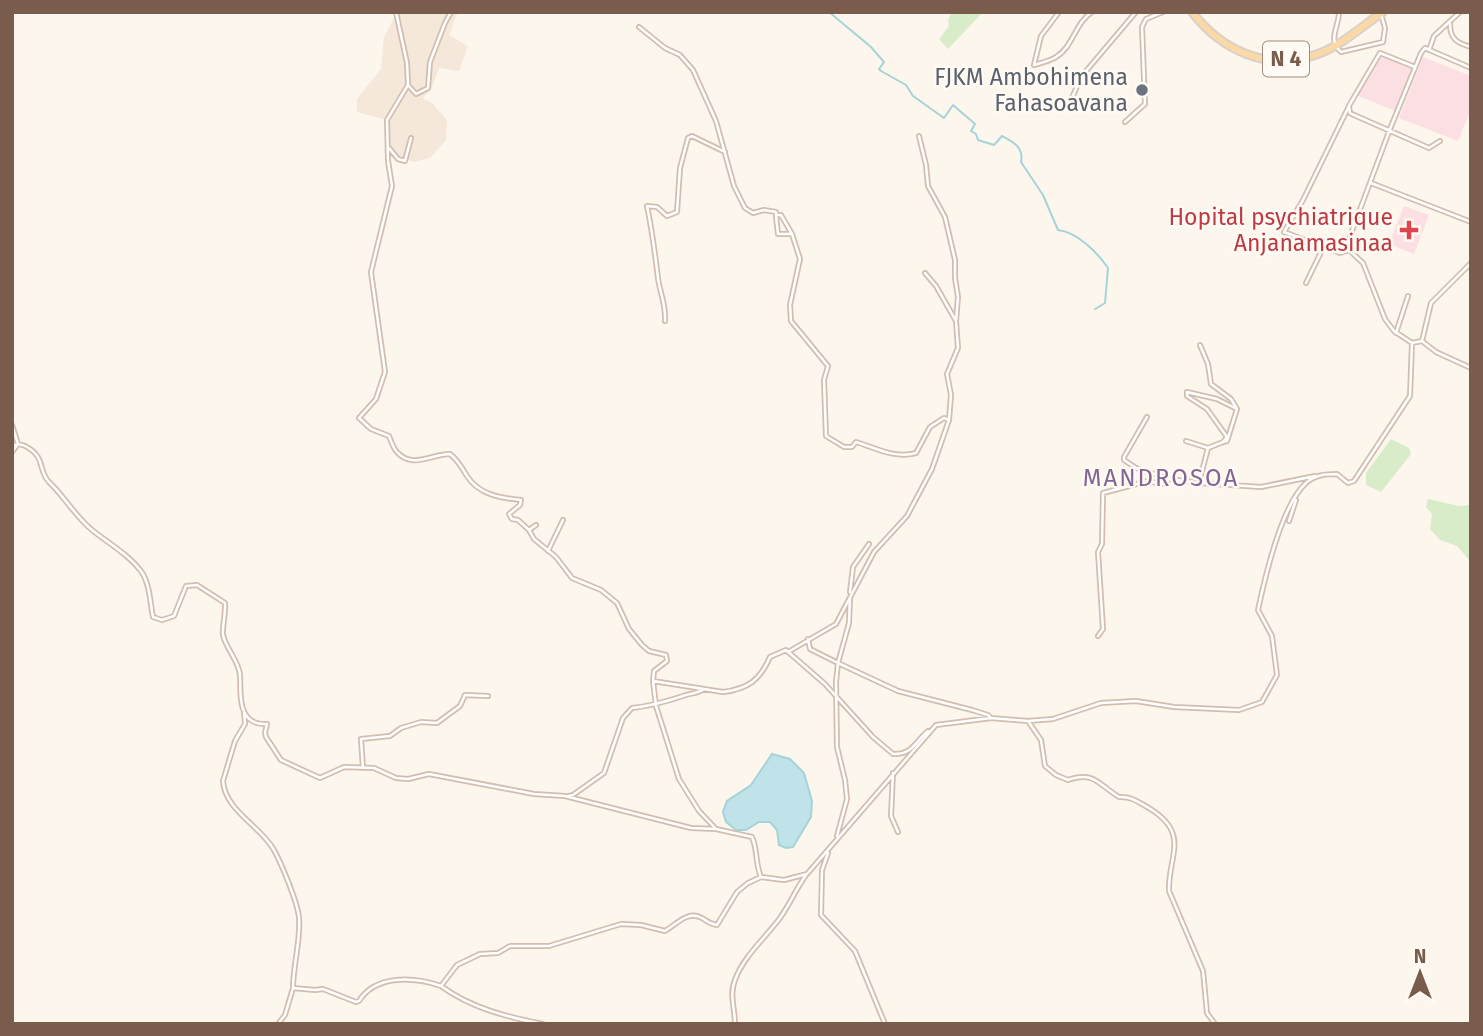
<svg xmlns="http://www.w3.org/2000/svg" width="1483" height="1036" font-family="'Fira Sans',sans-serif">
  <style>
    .residential { fill: #f5e8da }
    .medical { fill: #fbdfe3 }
    .green { fill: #d8ecc9 }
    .water { fill: #bfe3e8; stroke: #a5d3da; stroke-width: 2 }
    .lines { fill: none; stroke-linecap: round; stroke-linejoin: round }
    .stream { stroke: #a5d3da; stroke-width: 2 }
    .street-casing { stroke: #d1beb0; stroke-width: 6 }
    .primary-casing { stroke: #dad1cd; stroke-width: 10 }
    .street { stroke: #fff; stroke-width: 2.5 }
    .primary { stroke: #fbd9a5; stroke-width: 6 }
    .worship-dot { fill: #6b7280; stroke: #fffaf3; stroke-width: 2.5 }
    .health-dot { fill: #e0444e; stroke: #fffaf3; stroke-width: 2.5 }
    .labels { text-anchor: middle; stroke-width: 5; stroke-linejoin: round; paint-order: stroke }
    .shield { fill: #fffaf3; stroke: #a28b7f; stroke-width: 2 }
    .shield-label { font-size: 21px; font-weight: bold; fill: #7a5c4d }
    .worship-label { font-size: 23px; fill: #5b616d; stroke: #fffaf3; text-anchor: end }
    .health-label { font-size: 23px; fill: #be3a42; stroke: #fffaf3; text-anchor: end }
    .neighbourhood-label { font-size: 24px; letter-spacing: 2px; fill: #846695; stroke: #fffaf3 }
  </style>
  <rect width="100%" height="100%" fill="#fdf6ec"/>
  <path class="residential" d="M 394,12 L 458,12 L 449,35 L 468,46 L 459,71 L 439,68 L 432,88 L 423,98 L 432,103 L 447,120 L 446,140 L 430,158 L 414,162 L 394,154 L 388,138 L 387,120 L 357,112 L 357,99 L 381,69 L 384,37 L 395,16 Z"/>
  <path class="medical" d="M 1380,54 L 1412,67 L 1395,111 L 1356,95 Z
    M 1423,57 L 1471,76 L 1471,109 L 1458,141 L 1399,118 Z
    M 1404,206 L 1429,215 L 1414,254 L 1389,244 Z"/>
  <path class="green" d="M 952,12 L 983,12 L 948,49 L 939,39 L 949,26 L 948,20 Z
    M 1391,439 L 1409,448 L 1411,454 L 1381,492 L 1366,485 L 1366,473 Z
    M 1428,499 L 1459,506 L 1471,505 L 1471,562 L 1457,546 L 1440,540 L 1430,529 L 1432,514 L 1426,507 Z"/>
  <path class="water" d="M 772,754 L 790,759 L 804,773 L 812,801 L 811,817 L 793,847 L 786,848 L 779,845 L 777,830 L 770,822 L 759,822 L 746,830 L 736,830 L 726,822 L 723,812 L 727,801 L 751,785 Z"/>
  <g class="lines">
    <path class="stream" d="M 829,12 L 871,47 L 884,62 L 879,69 L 881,71 L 906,85 L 913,96 L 944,118 L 953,105 L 975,124 L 971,131 L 976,134 L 978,140 L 994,145 L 1002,136 C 1013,142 1024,147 1021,162 L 1043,195 L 1058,230 C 1077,232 1097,252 1108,268 L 1105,303 L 1095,309"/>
    <g class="street-casing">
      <path id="street" d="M 396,12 L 407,63 L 408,85 L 387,120 L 388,161 L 392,186 L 371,272 L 385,372 L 376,399 L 359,418 L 371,429 L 389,436 C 391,441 393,447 396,451 C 412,470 431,454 450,454 C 458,460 462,468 467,476 C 479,495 501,498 521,500 L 520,505 L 509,514 L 512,519 L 518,520 L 529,530 L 534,539 L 556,557 L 572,578 L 601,590 L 617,603 L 629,629 L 642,645 L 649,651 L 666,655 L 667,661 L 654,671 L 653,681 L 656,706 L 679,779 L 699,811 L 716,829 L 752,837 C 758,850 755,864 761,877
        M 1339,12 C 1339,27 1327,40 1341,52 L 1383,42 L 1385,28 L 1381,14
        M 1450,24 C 1450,39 1457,43 1471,47
        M 639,27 L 665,48 L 680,55 L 693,70 L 716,121 L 734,186 L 745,208 L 753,213 L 764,210 L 776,212 L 776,215 L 781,215 L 792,234 L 800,259 L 790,305 L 791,321 L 828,366 L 824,380 L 826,436 L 844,447 L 852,447 L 856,442 C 876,448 895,459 916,453 L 930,427 L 944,418 L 949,420 L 932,469 L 907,516 L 874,552 L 836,624 L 788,652
        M 1429,50 L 1434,36 L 1460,12
        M 1034,65 C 1041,63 1050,61 1056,57 C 1073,47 1075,23 1092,12
        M 1034,65 L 1041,36 L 1059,12
        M 408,85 L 416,94 L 428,88 L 430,62 L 445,23 L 451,12
        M 1069,105 L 1081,77 L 1136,12
        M 1349,107 L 1350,113 L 1354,115 L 1429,148 L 1440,141
        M 1125,122 L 1145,104 L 1142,27 L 1146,19 L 1163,12
        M 919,136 L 926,165 L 928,186 L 945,217 L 955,260 L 955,278 L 958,297 L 956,321 L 958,348 L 947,374 L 951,395 L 949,420
        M 389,148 L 398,159 L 405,161 L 411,138
        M 1371,183 L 1471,222
        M 776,216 L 778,234 L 792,234
        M 1349,250 L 1340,253 L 1284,232 L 1303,200 L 1350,104 L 1380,53 L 1415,67
        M 925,273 L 936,286 L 956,321
        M 1306,283 L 1323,248
        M 665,321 C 666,303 660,294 658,278 C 655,253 652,230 647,206 L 657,207 L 667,216 L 677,212 L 680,168 L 688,138 L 692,136 L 725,152
        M 1396,333 L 1408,296
        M 1422,341 L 1431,303 L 1471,263
        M 1412,343 L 1422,341 L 1436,352 L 1471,368
        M 1147,417 L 1124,457 L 1124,460 L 1136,468 L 1170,479 L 1199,483 L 1261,487 L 1315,476
        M 12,425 L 18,444 L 12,452
        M 1186,441 L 1208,448
        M 1223,442 L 1227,441 L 1237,409
        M 12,446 C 19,444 22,444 27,447 C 46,458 38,471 49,482 C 64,496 75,516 92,530 C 108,543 128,554 141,571 C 150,584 150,602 153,617 L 162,620 L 174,616 L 186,586 L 197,585 L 225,603 C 226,614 222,625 223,635 C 226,649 239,661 240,675 C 241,689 237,718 257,723 C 260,724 264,724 267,724 L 265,733 L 266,737 L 281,760 L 320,778 L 344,767 L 374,768 L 396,778 L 408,779 L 429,774 L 534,794 L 565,796 L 691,828 L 716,829
        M 1199,483 L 1208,448 L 1223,442 L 1227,437 L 1207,409 L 1187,396 L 1187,392 L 1217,399 L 1237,409 L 1231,399 L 1211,384 L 1208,364 L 1200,345
        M 1289,521 L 1296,500
        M 529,530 L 536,525
        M 548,551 L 563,520
        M 850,592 L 853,567 L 869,544
        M 850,598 L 849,623 L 838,663 L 898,691 L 972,710 L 988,715 L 991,718
        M 1098,636 L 1103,629 L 1098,552 L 1102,544 L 1103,493 L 1148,481 L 1162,484 L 1170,479
        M 808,639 L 810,649 L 838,663 L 836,682 L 837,747 L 845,780 L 847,799 L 837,836
        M 653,681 L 723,692 C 748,689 760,680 770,657 L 786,650 L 825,684 L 873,737 L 893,754 C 912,755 915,742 928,731
        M 244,711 L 245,724 L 235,741 L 223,781 C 225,811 261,826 274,850 C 282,865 297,901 299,917 C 301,940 293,965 293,988
        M 1028,721 L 1041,740 L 1045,766 L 1056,775 L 1068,780 C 1094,771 1098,784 1119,797 C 1131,796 1138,802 1149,808 C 1191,834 1168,855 1169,891 L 1203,971 L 1207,1013 L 1215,1024
        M 363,768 L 361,739 L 390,736 L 401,728 L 421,722 L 437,723 L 460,706 L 465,695 L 488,696
        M 893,773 L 891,816 L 898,832
        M 569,796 L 573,795 L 604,773 L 623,718 L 632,708 C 651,706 665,702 683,696 C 690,693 697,694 704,689
        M 828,853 L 822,870 L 821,915 L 855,951 L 885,1024
        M 278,1024 L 285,1015 L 293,988 L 315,990 L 323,989 L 356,1002 L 359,1001 C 376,974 414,977 441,986
        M 543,1024 C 507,1017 471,1008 441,986 L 457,965 L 480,954 L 498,953 L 510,946 L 549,946 L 621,924 L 641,925 L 665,931 C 677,924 688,910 702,918 C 708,922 710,924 717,925 L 737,892 L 748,883 L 761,877 L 784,880 L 807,874 L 936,725 L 991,718 L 1028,721 L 1053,719 L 1101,703 L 1136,701 L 1174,707 L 1239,710 L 1262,702 L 1277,675 L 1272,636 L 1258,610 C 1265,577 1282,505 1306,483 C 1315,475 1325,474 1337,474 L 1348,483 L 1354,481 L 1410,396 L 1412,343 L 1394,331 L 1385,319 L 1363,263 L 1349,250 L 1349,239 L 1390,129 L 1421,53 L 1425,48 L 1471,68
        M 735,1024 C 735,1009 729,994 735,980 C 743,957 766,937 780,918 C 790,904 796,889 806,875"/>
    </g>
    <g class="primary-casing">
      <path id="primary" d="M 1192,12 C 1221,50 1268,72 1315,55 C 1340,47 1362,26 1383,12"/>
    </g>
    <use href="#street" class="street"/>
    <use href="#primary" class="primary"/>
  </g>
  <circle class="worship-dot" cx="1142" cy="90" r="7"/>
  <path class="health-dot" d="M1405.5 219.5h7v7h7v7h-7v7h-7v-7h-7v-7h7z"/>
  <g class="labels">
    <rect class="shield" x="1263" y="41.5" width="46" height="35" rx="5"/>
    <g class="shield-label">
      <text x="1286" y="66">N 4</text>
    </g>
    <g class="worship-label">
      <text x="1128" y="85">FJKM Ambohimena<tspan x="1128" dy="26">Fahasoavana</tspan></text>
    </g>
    <g class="health-label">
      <text x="1393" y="225">Hopital psychiatrique<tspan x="1393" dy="26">Anjanamasinaa</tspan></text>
    </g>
    <g class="neighbourhood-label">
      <text x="1161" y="486">MANDROSOA</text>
    </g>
  </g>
  <rect width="1483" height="1036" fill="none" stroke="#7a5c4d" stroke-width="28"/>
  <g transform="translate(1420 973)" stroke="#fffaf3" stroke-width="5" paint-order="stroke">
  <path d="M0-5L12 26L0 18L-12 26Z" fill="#7a5c4d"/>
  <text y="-10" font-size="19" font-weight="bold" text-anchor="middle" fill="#7a5c4d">N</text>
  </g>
</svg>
